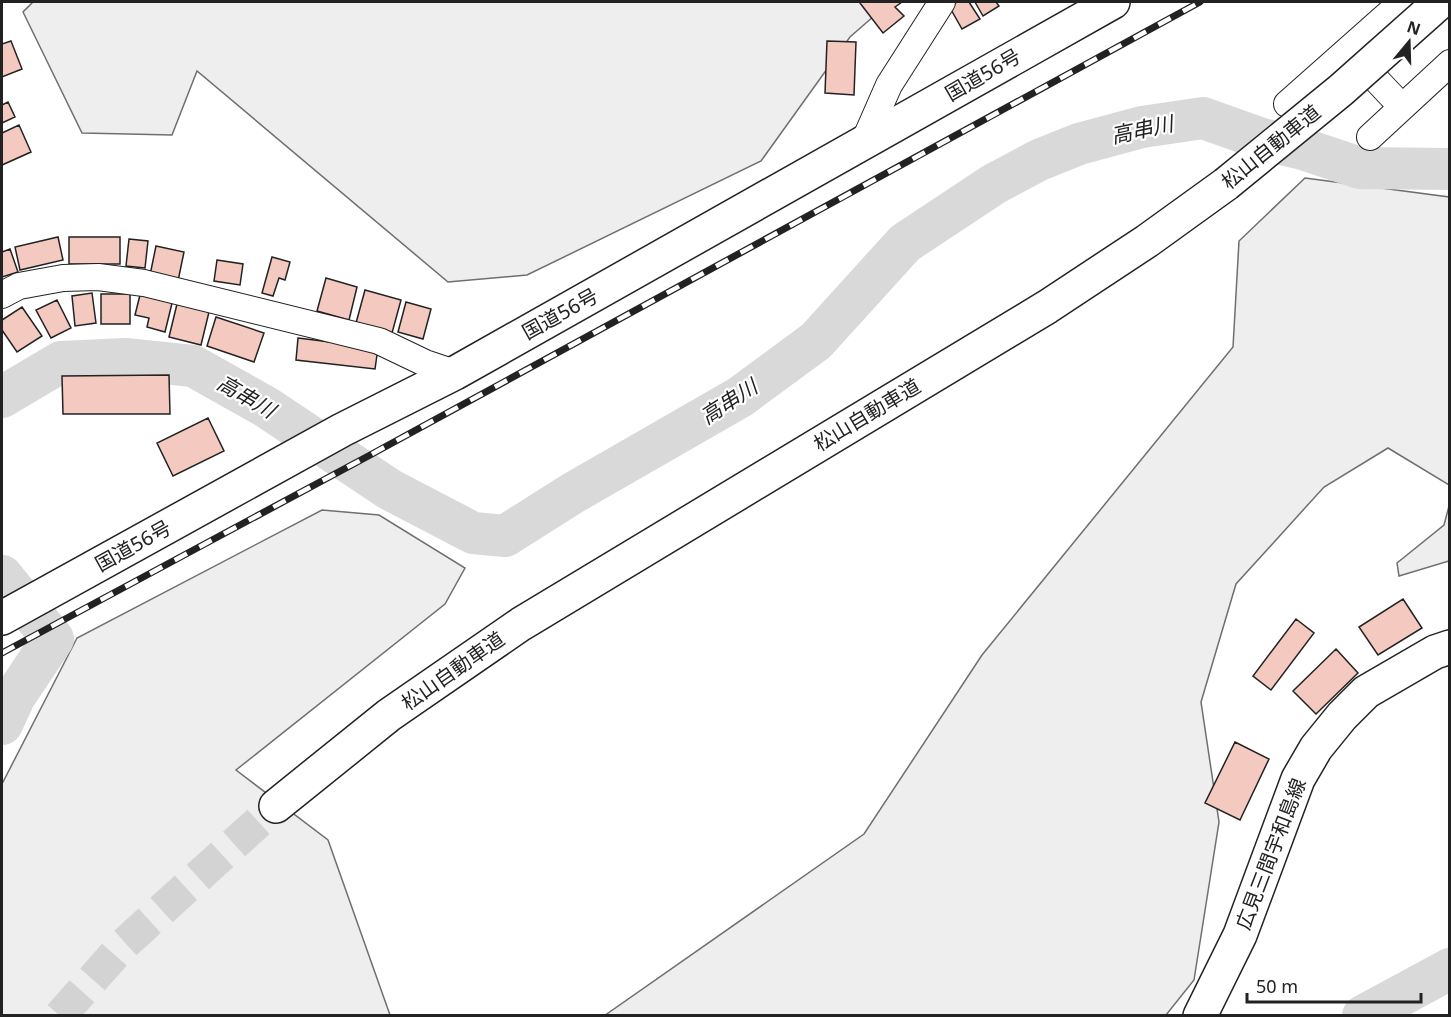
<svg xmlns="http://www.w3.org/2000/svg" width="1451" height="1017" font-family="'Noto Sans','Noto Sans JP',sans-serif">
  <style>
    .green { fill: #eee; stroke: #6f6f6f; stroke-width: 1.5 }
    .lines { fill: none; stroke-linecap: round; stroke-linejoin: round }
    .river { stroke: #d9d9d9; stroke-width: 42 }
    .building { fill: #f3c9c0; stroke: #222; stroke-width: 1.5 }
    .highway-tunnel { stroke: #d3d3d3; stroke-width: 33; stroke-dasharray: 33 16; stroke-linecap: butt }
    .minor-casing { stroke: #222; stroke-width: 28 }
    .major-casing { stroke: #222; stroke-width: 36 }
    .highway-casing { stroke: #222; stroke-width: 36 }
    .minor { stroke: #fff; stroke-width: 26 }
    .major { stroke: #fff; stroke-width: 33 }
    .highway { stroke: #fff; stroke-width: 33 }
    .rail-casing { stroke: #222; stroke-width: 7 }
    .rail { stroke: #fff; stroke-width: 4.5; stroke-dasharray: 14; stroke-linecap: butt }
    .highway-bridge-casing { stroke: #222; stroke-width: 36; stroke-linecap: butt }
    .highway-bridge { stroke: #fff; stroke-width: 33 }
    .labels { text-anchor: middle; stroke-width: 4.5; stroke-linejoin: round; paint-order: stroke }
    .street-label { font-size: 20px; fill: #222; stroke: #fff }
    .water-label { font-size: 21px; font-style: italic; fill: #222; stroke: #fff }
  </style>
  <rect width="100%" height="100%" fill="#fff"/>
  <path class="green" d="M 33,2 L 890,2 L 850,37 L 761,161 L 527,275 L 448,282 L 197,71 L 172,135 L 82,133 L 23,12 Z
    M 1305,178 L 1449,197 L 1449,485 L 1388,448 L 1324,487 L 1236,584 L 1201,702 L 1219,822 L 1194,980 L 1166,1015 L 604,1016 L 864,834 L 982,655 L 1233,347 L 1239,241 Z
    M 1449,506 L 1449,561 L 1399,576 L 1397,563 L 1444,525 Z
    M 322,510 L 379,515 L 465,568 L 445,604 L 236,770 L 328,840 L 390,1015 L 2,1015 L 2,784 L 77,638 Z"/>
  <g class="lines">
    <path class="river" d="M 2,397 L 61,362 L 125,359 L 193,366 L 266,407 L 389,489 L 473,533 L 505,536 L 573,493 L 740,397 L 816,341 L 905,243 L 994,184 L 1039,160 L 1079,144 L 1142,127 L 1203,118 L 1262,139 L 1306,150 L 1360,168 L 1450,169
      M 2,576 L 53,639 L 15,696 L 2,724
      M 1363,1016 L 1450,969"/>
  </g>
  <path class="building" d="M 861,2 L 902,2 L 895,7 L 904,16 L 883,33 L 860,3 Z
    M 957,2 L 969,2 L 980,19 L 962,29 L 949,6 Z
    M 975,2 L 996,2 L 999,6 L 983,16 Z
    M 11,41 L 22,69 L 2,77 L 2,44 Z
    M 827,41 L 856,42 L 854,95 L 825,93 Z
    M 8,102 L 15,117 L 2,123 L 2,105 Z
    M 19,125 L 31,152 L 2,165 L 2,133 Z
    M 58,237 L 63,260 L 20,270 L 15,247 Z
    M 69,237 L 120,237 L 120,264 L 69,264 Z
    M 129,239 L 148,241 L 145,268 L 126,266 Z
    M 156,246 L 184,252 L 178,281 L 150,275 Z
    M 10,249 L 18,272 L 2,277 L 2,252 Z
    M 272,257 L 290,262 L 285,280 L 279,278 L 273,296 L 262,293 Z
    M 217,260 L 243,264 L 240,285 L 214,281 Z
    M 326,278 L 357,287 L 349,320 L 317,311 Z
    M 365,290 L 401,300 L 392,333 L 356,323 Z
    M 141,291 L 173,299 L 165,332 L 147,327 L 149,318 L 135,315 Z
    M 92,293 L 96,323 L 75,326 L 72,296 Z
    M 101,294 L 130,294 L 130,324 L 101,324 Z
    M 57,300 L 71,328 L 51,338 L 36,310 Z
    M 406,302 L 431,309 L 423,339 L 398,332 Z
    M 177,304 L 209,312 L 201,345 L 169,337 Z
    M 22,307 L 42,336 L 17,352 L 2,330 L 2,320 Z
    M 216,317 L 264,333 L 254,362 L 207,346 Z
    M 298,338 L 378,348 L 375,369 L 296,360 Z
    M 169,375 L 170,414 L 63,414 L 62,376 Z
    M 208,418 L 224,451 L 173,476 L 157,443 Z
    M 1403,599 L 1422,628 L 1378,655 L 1359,627 Z
    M 1296,619 L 1314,633 L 1271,690 L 1253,676 Z
    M 1336,649 L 1358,673 L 1316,714 L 1293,691 Z
    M 1235,742 L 1269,759 L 1240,820 L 1205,803 Z"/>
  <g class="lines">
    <path class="highway-tunnel" d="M 60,1016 L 123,945 L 276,806"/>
    <g class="minor-casing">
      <path id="minor" d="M 1353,55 L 1402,107
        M 1287,104 L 1402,2
        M 1370,137 L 1450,63
        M 864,142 L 889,85 L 942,2
        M 2,295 L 19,286 L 63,278 L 98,277 L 144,283 L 379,341 L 425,363 L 455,373"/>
    </g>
    <g class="major-casing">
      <path id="major" d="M 1200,1016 L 1240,935 L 1298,779 L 1316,748 L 1342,716 L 1366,692 L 1435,652 L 1450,647"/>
    </g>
    <g class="highway-casing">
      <path id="highway" d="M 2,618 L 342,430 L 455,373 L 1113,2
        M 276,806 L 389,715 L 521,624 L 1047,307 L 1147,241 L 1226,184"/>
    </g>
    <use href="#minor" class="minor"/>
    <use href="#major" class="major"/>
    <use href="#highway" class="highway"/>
    <g class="rail-casing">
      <path id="rail" d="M 2,653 L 372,454 L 1200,2"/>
    </g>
    <use href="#rail" class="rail"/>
    <g class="highway-bridge-casing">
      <path id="highway-bridge" d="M 1226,184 L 1341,90 L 1440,2"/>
    </g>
    <use href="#highway-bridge" class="highway-bridge"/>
  </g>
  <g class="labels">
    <g class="street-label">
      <text transform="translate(983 75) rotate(-30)" y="7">国道56号</text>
      <text transform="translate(1271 147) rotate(-39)" y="7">松山自動車道</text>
      <text transform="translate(560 314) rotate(-29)" y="7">国道56号</text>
      <text transform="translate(867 415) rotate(-31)" y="7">松山自動車道</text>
      <text transform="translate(133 546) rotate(-29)" y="7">国道56号</text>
      <text transform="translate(453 671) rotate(-35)" y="7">松山自動車道</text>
      <text transform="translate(1271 854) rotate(-69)" y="7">広見三間宇和島線</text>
    </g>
    <g class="water-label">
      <text transform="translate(1142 130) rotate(-12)" y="7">高串川</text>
      <text transform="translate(246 397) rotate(30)" y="7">高串川</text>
      <text transform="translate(729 402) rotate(-33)" y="7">高串川</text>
    </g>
  </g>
  <rect width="1451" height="1017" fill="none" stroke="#222222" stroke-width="6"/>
  <g transform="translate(1409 42) rotate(19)" stroke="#ffffff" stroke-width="4.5" paint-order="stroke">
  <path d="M0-4.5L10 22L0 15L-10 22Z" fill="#222222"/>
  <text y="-9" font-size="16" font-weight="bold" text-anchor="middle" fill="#222222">N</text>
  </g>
  <path d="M1247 993v9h174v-9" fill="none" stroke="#222222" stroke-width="3"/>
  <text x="1256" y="993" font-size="18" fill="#222222" stroke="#ffffff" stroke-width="4.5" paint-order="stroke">50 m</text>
</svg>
